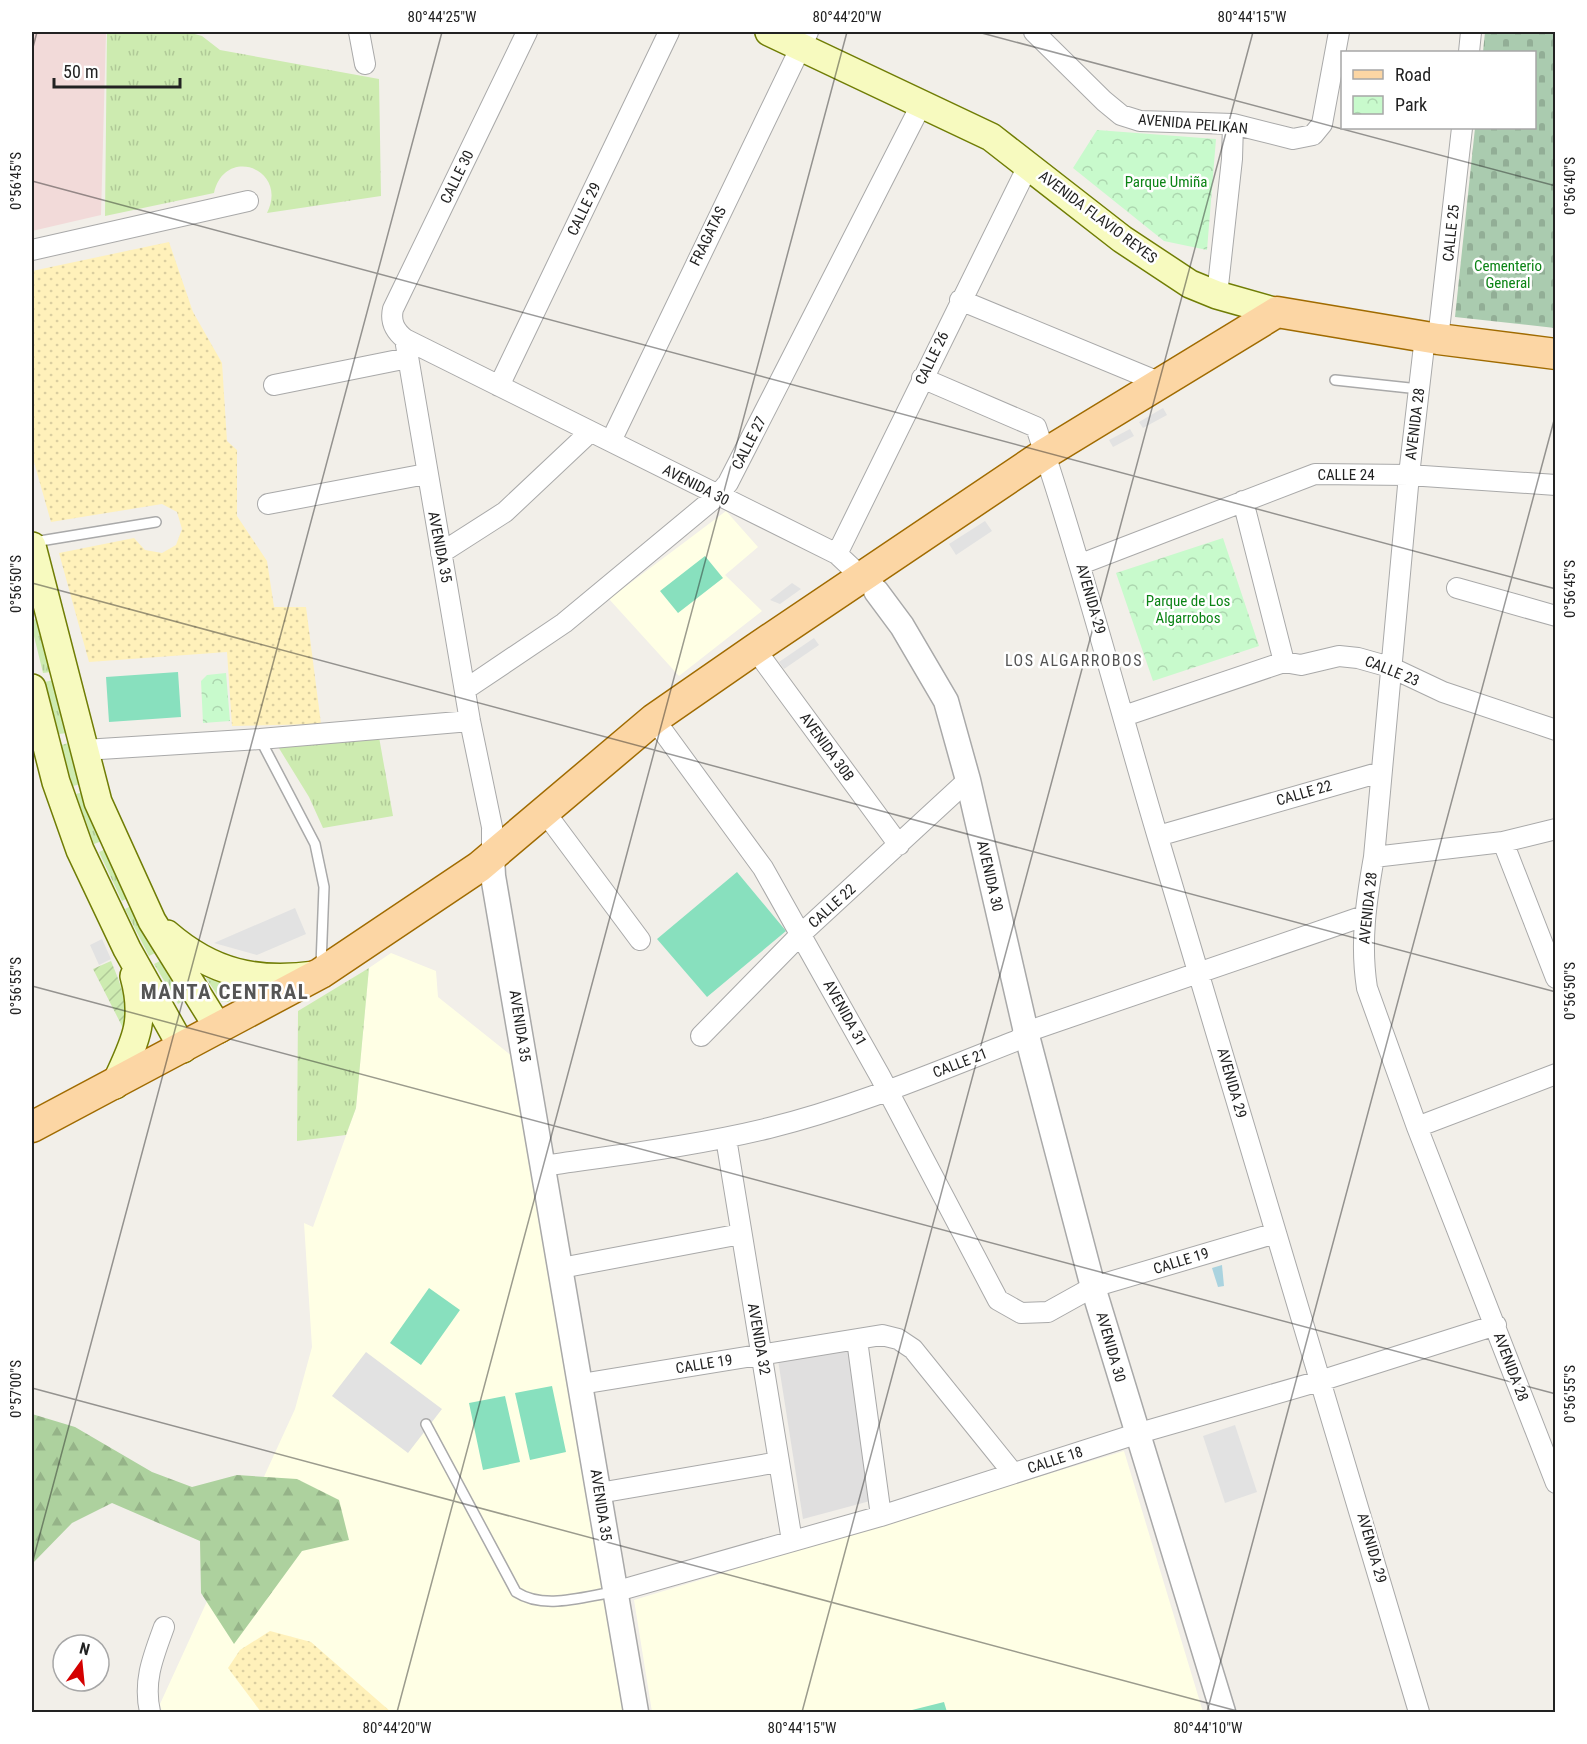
<svg xmlns="http://www.w3.org/2000/svg" width="1587" height="1744" font-family="'Roboto Condensed',sans-serif">
  <style>
    .residential { fill: #e0dfdf }
    .commercial { fill: #f2dad9 }
    .education { fill: #ffffe5 }
    .grass { fill: url(#grass-tufts) }
    .forest { fill: url(#forest-firs) }
    .sand { fill: url(#sand-dots) }
    .cemetery { fill: url(#cemetery-stones) }
    .park { fill: url(#park-crowns) }
    .garden { fill: url(#garden-furrows) }
    .pitch { fill: #88e0be }
    .parking { fill: #e2e2e2 }
    .water { fill: #aad3df }
    .lines { fill: none; stroke-linecap: round; stroke-linejoin: round }
    .service-casing { stroke: #a9a9a9; stroke-width: 12 }
    .minor-casing { stroke: #a9a9a9; stroke-width: 22 }
    .tertiary-casing { stroke: #a9a9a9; stroke-width: 27 }
    .secondary-casing { stroke: #707d05; stroke-width: 30 }
    .primary-casing { stroke: #a06b00; stroke-width: 33 }
    .service { stroke: #fff; stroke-width: 9 }
    .minor { stroke: #fff; stroke-width: 20 }
    .tertiary { stroke: #fff; stroke-width: 24 }
    .secondary { stroke: #f7fabf; stroke-width: 27 }
    .primary { stroke: #fcd6a4; stroke-width: 30 }
    .ticks { fill: none; stroke: #222; stroke-width: 1.5; stroke-opacity: 0.45 }
    .labels { text-anchor: middle; stroke-width: 5; stroke-linejoin: round; paint-order: stroke }
    .street-label { font-size: 15px; fill: #222; stroke: #fff }
    .park-label { font-size: 15px; fill: #0c8416; stroke: #fff }
    .neighbourhood-label { font-size: 16px; letter-spacing: 1.5px; fill: #555; stroke: #fff }
    .district-label { font-size: 21px; font-weight: bold; letter-spacing: 1.5px; fill: #555; stroke: #fff }
    .neatline { fill: none; stroke: #222; stroke-width: 2 }
    .ticks-label { font-size: 15px; text-anchor: middle; fill: #222 }
  </style>
  <defs>
    <pattern id="grass-tufts" width="24" height="20" patternUnits="userSpaceOnUse" patternTransform="scale(1.5)"><rect width="24" height="20" fill="#cdebb0"/><path d="M3 7l-1-3M5 7V3M7 7l1-3M15 17l-1-3M17 17v-4M19 17l1-3" fill="none" stroke="#b0c997"/></pattern>
    <pattern id="forest-firs" width="22" height="20" patternUnits="userSpaceOnUse" patternTransform="scale(1.5)"><rect width="22" height="20" fill="#add19e"/><path d="M5 1l3.5 6h-7zM16 11l3.5 6h-7z" fill="#95b388"/></pattern>
    <pattern id="sand-dots" width="8" height="8" patternUnits="userSpaceOnUse" patternTransform="scale(1.5)"><rect width="8" height="8" fill="#fff1ba"/><path d="M2 2h.1M6 6h.1" fill="none" stroke="#dacea0" stroke-width="1.8" stroke-linecap="round"/></pattern>
    <pattern id="cemetery-stones" width="16" height="16" patternUnits="userSpaceOnUse" patternTransform="scale(1.5)"><rect width="16" height="16" fill="#aacbaf"/><path d="M2 7V4a2 2 0 0 1 4 0v3zM10 15v-3a2 2 0 0 1 4 0v3z" fill="#92ae96"/></pattern>
    <pattern id="park-crowns" width="20" height="18" patternUnits="userSpaceOnUse" patternTransform="scale(1.5)"><rect width="20" height="18" fill="#c8facc"/><path d="M2 6a3 3 0 1 1 6 0M12 15a3 3 0 1 1 6 0" fill="none" stroke="#acd6af"/></pattern>
    <pattern id="garden-furrows" width="10" height="10" patternUnits="userSpaceOnUse" patternTransform="scale(1.5)"><rect width="10" height="10" fill="#cdebb0"/><path d="M-1 1l2-2M0 10L10 0M9 11l2-2" fill="none" stroke="#b0c997"/></pattern>
  </defs>
  <rect width="100%" height="100%" fill="#f2efe9"/>
  <path class="residential" d="M 849,1350 L 870,1501 L 803,1519 L 778,1360 Z"/>
  <path class="commercial" d="M 32,32 L 106,32 L 101,215 L 32,231 Z"/>
  <path class="education" d="M 726,511 L 758,547 L 725,575 L 762,611 L 679,676 L 609,599 Z
    M 391,953 L 436,971 L 438,997 L 512,1056 L 539,1203 L 623,1712 L 162,1712 L 160,1704 L 295,1409 L 312,1347 L 304,1223 L 313,1227 L 356,1108 L 369,968 Z
    M 1124,1451 L 1203,1712 L 652,1712 L 634,1600 Z"/>
  <path class="grass" d="M 107,32 L 187,32 L 202,36 L 220,50 L 379,79 L 381,196 L 267,213 C 289,169 225,145 214,193 L 105,216 Z
    M 37,619 L 51,672 L 43,673 L 32,628 L 32,620 Z
    M 53,680 L 67,733 L 59,734 L 45,682 Z
    M 379,737 L 393,816 L 323,828 L 309,797 L 277,745 Z
    M 69,743 L 81,784 L 73,786 L 61,745 Z
    M 83,792 L 102,841 L 94,844 L 76,794 Z
    M 106,849 L 128,898 L 122,901 L 99,852 Z
    M 131,906 L 155,953 L 149,956 L 125,909 Z
    M 160,961 L 183,1001 L 178,1004 L 154,964 Z
    M 369,968 L 356,1108 L 346,1135 L 297,1141 L 298,1011 Z
    M 206,978 L 246,989 L 228,1002 L 222,1002 Z"/>
  <path class="forest" d="M 32,1414 L 75,1427 L 152,1472 L 192,1487 L 237,1475 L 297,1479 L 339,1500 L 349,1540 L 302,1551 L 234,1644 L 201,1593 L 200,1541 L 112,1503 L 72,1523 L 32,1564 Z"/>
  <path class="sand" d="M 169,242 L 193,312 L 222,363 L 227,441 L 237,450 L 237,516 L 267,561 L 274,607 L 306,607 L 321,724 L 232,726 L 227,652 L 89,662 L 59,553 L 134,538 L 145,550 L 162,553 L 176,545 L 182,529 L 177,512 L 162,504 L 51,522 L 32,455 L 32,271 Z
    M 270,1631 L 311,1642 L 391,1712 L 261,1712 L 228,1668 L 240,1650 Z"/>
  <path class="cemetery" d="M 1485,32 L 1555,32 L 1555,328 L 1455,317 L 1475,128 L 1534,128 L 1534,52 L 1483,52 Z"/>
  <path class="park" d="M 1097,130 L 1216,139 L 1207,250 L 1164,241 L 1073,168 Z
    M 1223,538 L 1259,646 L 1153,681 L 1116,573 Z
    M 226,673 L 230,721 L 203,723 L 201,681 L 207,675 Z"/>
  <path class="garden" d="M 111,961 C 121,985 129,1004 124,1030 L 93,969 Z"/>
  <path class="pitch" d="M 705,556 L 723,578 L 678,613 L 660,591 Z
    M 178,672 L 181,717 L 109,722 L 106,677 Z
    M 737,872 L 786,931 L 707,997 L 657,939 Z
    M 429,1288 L 460,1310 L 421,1365 L 390,1343 Z
    M 552,1386 L 566,1452 L 530,1460 L 515,1393 Z
    M 505,1396 L 520,1462 L 483,1470 L 469,1403 Z
    M 944,1702 L 947,1712 L 904,1712 Z"/>
  <path class="parking" d="M 1163,408 L 1167,415 L 1143,428 L 1139,422 Z
    M 1130,429 L 1134,436 L 1113,447 L 1109,440 Z
    M 985,521 L 992,531 L 956,555 L 949,544 Z
    M 792,583 L 801,589 L 780,604 L 770,600 Z
    M 814,638 L 819,645 L 784,669 L 779,662 Z
    M 295,908 L 306,934 L 257,955 L 214,943 Z
    M 102,939 L 111,959 L 99,965 L 90,945 Z
    M 366,1352 L 442,1409 L 408,1453 L 332,1396 Z
    M 1235,1425 L 1257,1492 L 1225,1503 L 1203,1436 Z"/>
  <path class="water" d="M 1222,1265 L 1224,1286 L 1218,1287 L 1212,1268 Z"/>
  <g class="lines">
    <g class="service-casing">
      <path id="service" d="M 1335,380 L 1419,389
        M 34,542 L 156,522
        M 260,739 L 315,844 L 324,887 L 321,965
        M 426,1424 L 516,1592 C 544,1610 582,1597 614,1592"/>
    </g>
    <g class="minor-casing">
      <path id="minor" d="M 359,32 L 365,64
        M 527,32 L 393,309 C 390,322 395,331 405,339 L 837,554 L 869,584
        M 1034,32 L 1104,101 L 1121,115 L 1140,121 L 1233,124 L 1293,139 L 1313,135 L 1322,124 L 1339,32
        M 1469,52 L 1471,32
        M 32,250 L 248,201
        M 1217,295 L 1232,159 L 1233,124
        M 960,300 L 1161,383
        M 1425,337 L 1409,475 L 1374,857 C 1366,902 1360,943 1367,988 L 1417,1127 L 1556,1483
        M 405,339 L 470,721 L 492,827 L 492,856
        M 1438,339 L 1462,128
        M 922,378 L 1036,427 C 1082,564 1118,703 1159,841 C 1247,1131 1335,1421 1419,1712
        M 274,385 L 408,358
        M 499,386 L 669,32
        M 611,441 L 808,32
        M 1243,501 L 1284,662
        M 268,504 L 426,474
        M 441,553 L 505,512 L 590,432
        M 837,554 L 1029,164
        M 1081,564 L 1315,474 L 1409,475 L 1556,485
        M 1457,588 L 1556,616
        M 755,649 L 899,845
        M 466,689 L 564,623 L 717,496 L 728,483 L 921,105
        M 1124,716 L 1284,662 L 1301,665 L 1339,656 L 1358,658 L 1390,667 L 1443,692 L 1556,730
        M 654,719 L 763,868 L 880,1076 L 998,1300 L 1021,1313 L 1048,1312 L 1093,1287 L 1276,1233
        M 84,750 L 260,739 L 470,721
        M 544,811 L 640,940
        M 1158,836 L 1381,772
        M 1503,842 L 1556,978
        M 1374,857 L 1503,842 L 1556,829
        M 701,1036 L 801,934 L 968,780
        M 1417,1127 L 1556,1074
        M 726,1138 L 792,1541
        M 543,1166 C 618,1155 695,1146 769,1128 C 854,1107 936,1072 1018,1040 L 1026,1032 L 1364,916
        M 561,1268 L 741,1234
        M 857,1340 L 881,1516
        M 581,1384 L 882,1335 L 898,1339 L 913,1349 L 1013,1473
        M 599,1493 L 779,1462
        M 614,1592 L 881,1516 L 1136,1434 L 1323,1380 L 1496,1325
        M 150,1712 C 143,1681 153,1657 164,1627"/>
    </g>
    <g class="tertiary-casing">
      <path id="tertiary" d="M 876,591 L 902,626 L 946,701 L 968,780 L 1026,1032 L 1093,1287 L 1223,1712
        M 492,856 L 493,876 L 636,1712"/>
    </g>
    <g class="secondary-casing">
      <path id="secondary" d="M 769,32 L 991,137 L 1122,239 L 1190,284 L 1217,295 L 1277,312
        M 32,546 L 98,802 L 152,921 L 219,1029
        M 32,688 L 56,782 L 80,850 L 127,949 L 183,1049
        M 167,934 C 212,973 256,983 315,975
        M 115,1085 C 134,1043 147,1023 134,976"/>
    </g>
    <g class="primary-casing">
      <path id="primary" d="M 32,1127 L 321,973 L 479,867 L 654,719 L 755,649 L 1046,453 L 1277,312 L 1438,339 L 1556,354"/>
    </g>
    <use href="#service" class="service"/>
    <use href="#minor" class="minor"/>
    <use href="#tertiary" class="tertiary"/>
    <use href="#secondary" class="secondary"/>
    <use href="#primary" class="primary"/>
  </g>
  <path class="ticks" d="M 978,32 L 1556,186M 32,51 L 37,32M 32,181 L 1556,589M 32,583 L 1556,992M 32,986 L 1556,1394M 32,1388 L 1241,1712M 32,1564 L 442,32M 397,1712 L 847,32M 802,1712 L 1253,32M 1207,1712 L 1556,413"/>
  <g class="labels">
    <g class="street-label">
      <text transform="translate(1193 124) rotate(5)" y="5">AVENIDA PELIKAN</text>
      <text transform="translate(457 177) rotate(-64)" y="5">CALLE 30</text>
      <text transform="translate(584 209) rotate(-64)" y="5">CALLE 29</text>
      <text transform="translate(1098 217) rotate(37)" y="5">AVENIDA FLAVIO REYES</text>
      <text transform="translate(1451 233) rotate(-84)" y="5">CALLE 25</text>
      <text transform="translate(708 236) rotate(-64)" y="5">FRAGATAS</text>
      <text transform="translate(932 358) rotate(-64)" y="5">CALLE 26</text>
      <text transform="translate(1415 424) rotate(-83)" y="5">AVENIDA 28</text>
      <text transform="translate(749 443) rotate(-63)" y="5">CALLE 27</text>
      <text x="1346" y="480">CALLE 24</text>
      <text transform="translate(696 485) rotate(27)" y="5">AVENIDA 30</text>
      <text transform="translate(440 547) rotate(79)" y="5">AVENIDA 35</text>
      <text transform="translate(1091 599) rotate(74)" y="5">AVENIDA 29</text>
      <text transform="translate(1392 671) rotate(22)" y="5">CALLE 23</text>
      <text transform="translate(827 747) rotate(54)" y="5">AVENIDA 30B</text>
      <text transform="translate(1304 793) rotate(-16)" y="5">CALLE 22</text>
      <text transform="translate(990 876) rotate(77)" y="5">AVENIDA 30</text>
      <text transform="translate(832 906) rotate(-42)" y="5">CALLE 22</text>
      <text transform="translate(1368 908) rotate(-84)" y="5">AVENIDA 28</text>
      <text transform="translate(845 1013) rotate(61)" y="5">AVENIDA 31</text>
      <text transform="translate(520 1026) rotate(81)" y="5">AVENIDA 35</text>
      <text transform="translate(960 1063) rotate(-21)" y="5">CALLE 21</text>
      <text transform="translate(1232 1083) rotate(74)" y="5">AVENIDA 29</text>
      <text transform="translate(1181 1261) rotate(-17)" y="5">CALLE 19</text>
      <text transform="translate(759 1339) rotate(80)" y="5">AVENIDA 32</text>
      <text transform="translate(1111 1347) rotate(74)" y="5">AVENIDA 30</text>
      <text transform="translate(704 1364) rotate(-9)" y="5">CALLE 19</text>
      <text transform="translate(1511 1367) rotate(69)" y="5">AVENIDA 28</text>
      <text transform="translate(1055 1460) rotate(-18)" y="5">CALLE 18</text>
      <text transform="translate(601 1505) rotate(81)" y="5">AVENIDA 35</text>
      <text transform="translate(1372 1548) rotate(74)" y="5">AVENIDA 29</text>
    </g>
    <g class="park-label">
      <text x="1166" y="187">Parque Umiña</text>
      <text x="1508" y="271">Cementerio<tspan x="1508" dy="17">General</tspan></text>
      <text x="1188" y="606">Parque de Los<tspan x="1188" dy="17">Algarrobos</tspan></text>
    </g>
    <g class="neighbourhood-label">
      <text x="1074" y="666">LOS ALGARROBOS</text>
    </g>
    <g class="district-label">
      <text x="225" y="999">MANTA CENTRAL</text>
    </g>
  </g>
  <rect width="1587" height="1744" fill="none" stroke="#ffffff" stroke-width="66"/>
  <rect x="1341" y="51" width="195" height="78" fill="#ffffff" stroke="#a7a7a7" stroke-width="1.5"/>
  <rect x="1353" y="70" width="30" height="9" fill="#fcd6a4" stroke="#a7a7a7" stroke-width="1.5"/>
  <text x="1395" y="81" font-size="18" fill="#222222">Road</text>
  <rect x="1353" y="96" width="30" height="18" fill="url(#park-crowns)" stroke="#a7a7a7" stroke-width="1.5"/>
  <text x="1395" y="111" font-size="18" fill="#222222">Park</text>
  <g transform="translate(81 1663) rotate(15)"><circle r="28" fill="#ffffff" stroke="#a7a7a7" stroke-width="1.5"/>
  <path d="M0-4.5L10 22L0 15L-10 22Z" fill="#d40000"/>
  <text y="-9" font-size="16" font-weight="bold" text-anchor="middle" fill="#222222">N</text>
  </g>
  <path d="M54 78v9h126v-9" fill="none" stroke="#222222" stroke-width="3"/>
  <text x="63" y="78" font-size="18" fill="#222222" stroke="#ffffff" stroke-width="4.5" paint-order="stroke">50 m</text>
  <rect x="33" y="33" width="1521" height="1678" class="neatline"/>
  <g class="ticks-label">
    <text x="442" y="22">80°44'25"W</text>
    <text x="847" y="22">80°44'20"W</text>
    <text x="1252" y="22">80°44'15"W</text>
    <text transform="translate(16 181) rotate(-90)" y="5">0°56'45"S</text>
    <text transform="translate(1570 186) rotate(-90)" y="5">0°56'40"S</text>
    <text transform="translate(16 584) rotate(-90)" y="5">0°56'50"S</text>
    <text transform="translate(1570 589) rotate(-90)" y="5">0°56'45"S</text>
    <text transform="translate(16 986) rotate(-90)" y="5">0°56'55"S</text>
    <text transform="translate(1570 991) rotate(-90)" y="5">0°56'50"S</text>
    <text transform="translate(16 1389) rotate(-90)" y="5">0°57'00"S</text>
    <text transform="translate(1570 1394) rotate(-90)" y="5">0°56'55"S</text>
    <text x="397" y="1733">80°44'20"W</text>
    <text x="802" y="1733">80°44'15"W</text>
    <text x="1208" y="1733">80°44'10"W</text>
  </g>
</svg>
